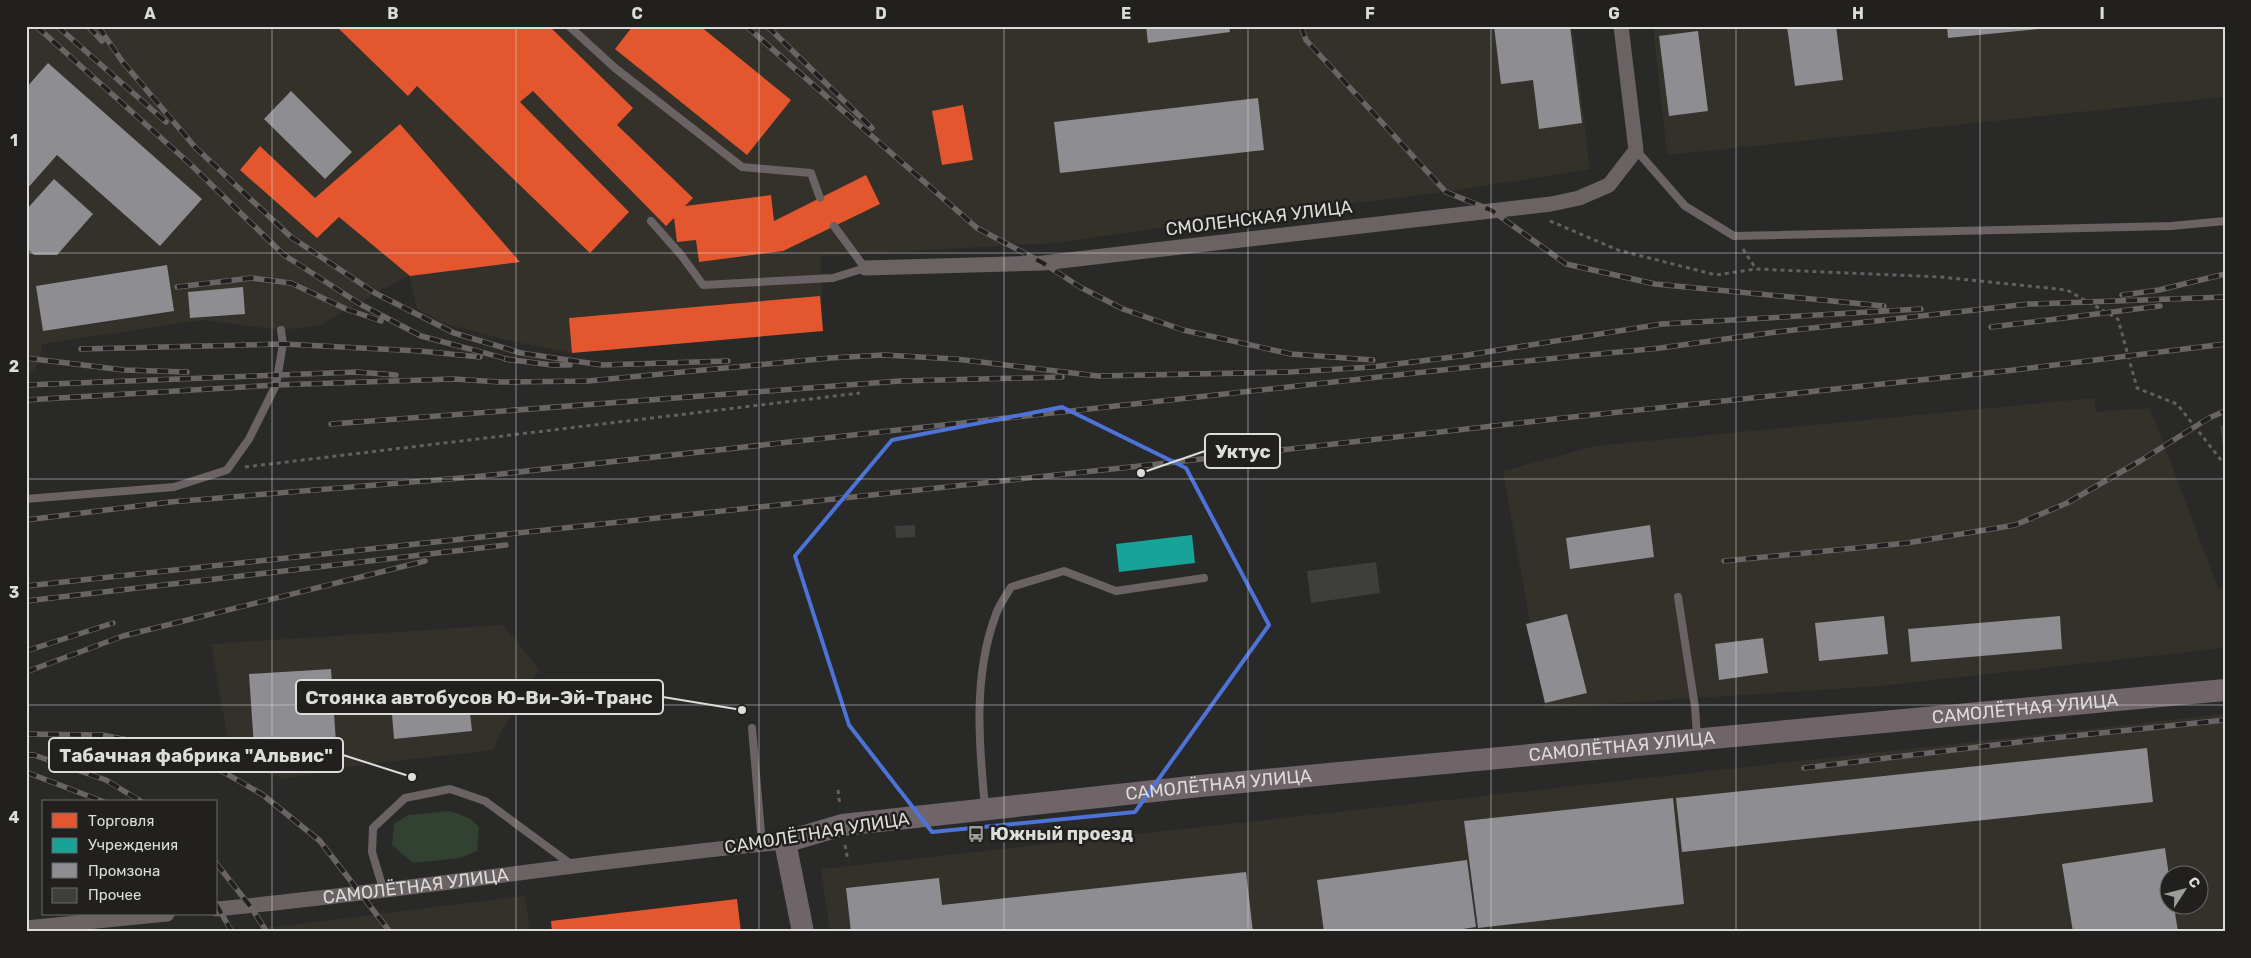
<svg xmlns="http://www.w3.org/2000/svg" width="2251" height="958" font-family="Rubik,sans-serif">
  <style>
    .built { fill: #33312a; fill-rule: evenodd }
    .green { fill: #314232 }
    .shops { fill: #e4572e }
    .public { fill: #17a398 }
    .industry { fill: #8d8d92 }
    .building { fill: #3e3e3d }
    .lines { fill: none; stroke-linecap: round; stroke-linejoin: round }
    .path { stroke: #655f5f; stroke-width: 3; stroke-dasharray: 4 4; stroke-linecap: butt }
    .lane { stroke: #6b6264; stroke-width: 8 }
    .street { stroke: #6b6264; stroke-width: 15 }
    .secondary { stroke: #6f6467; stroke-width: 22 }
    .rail-casing { stroke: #6a6464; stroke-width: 5.5 }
    .rail { stroke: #21201e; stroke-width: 4; stroke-dasharray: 11; stroke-linecap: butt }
    .marked { fill: none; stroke: #4d72d8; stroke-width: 4; stroke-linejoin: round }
    .grid { fill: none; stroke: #dcdcda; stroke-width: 1; stroke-opacity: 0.55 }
    .labels { text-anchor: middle; stroke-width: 5; stroke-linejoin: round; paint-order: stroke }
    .street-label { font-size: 18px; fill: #dcdcda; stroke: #21201e }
    .poi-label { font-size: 18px; font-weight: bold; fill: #dcdcda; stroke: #21201e; text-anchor: start }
    .leader { fill: none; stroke: #dcdcda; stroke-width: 2 }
    .callout-dot { fill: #dcdcda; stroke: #21201e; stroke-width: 2 }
    .callout { fill: #21201e; stroke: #dcdcda; stroke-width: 2 }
    .callout-label { font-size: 19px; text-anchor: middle; font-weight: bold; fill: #dcdcda }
    .neatline { fill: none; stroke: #dcdcda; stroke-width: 2 }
    .grid-label { font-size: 16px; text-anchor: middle; font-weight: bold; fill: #dcdcda }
  </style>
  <rect width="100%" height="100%" fill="#292928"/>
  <path class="built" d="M 26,26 L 1573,26 L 1590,169 L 1445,192 L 1221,219 L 1056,243 L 821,256 L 823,331 L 572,353 L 501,339 L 443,323 L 417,309 L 409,276 L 375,293 L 360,304 L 346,309 L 321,325 L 281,330 L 201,320 L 42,344 L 40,361 L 31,373 L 26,373 Z
    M 1653,26 L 2225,26 L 2225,97 L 1667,155 Z
    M 2094,398 L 2096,412 L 2150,408 L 2218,588 L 2225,587 L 2225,648 L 1880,686 L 1545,708 L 1503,471 L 1595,446 Z
    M 503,625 L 539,669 L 501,732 L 493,750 L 367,764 L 283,779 L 231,759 L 211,644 Z
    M 2225,714 L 2225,932 L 830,932 L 821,869 ZM 2168,876 L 2198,876 L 2198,906 L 2168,906 Z
    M 525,896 L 530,932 L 231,932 Z"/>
  <path class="green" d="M 450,811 L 469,818 L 479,827 L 477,851 L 460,858 L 413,863 L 392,845 L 394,824 L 408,815 Z"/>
  <path class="shops" d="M 336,26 L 549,26 L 633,108 L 617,125 L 693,198 L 685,206 L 771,195 L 774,221 L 866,175 L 880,204 L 783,251 L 699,262 L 696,240 L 677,242 L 674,218 L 666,226 L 533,91 L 520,102 L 629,212 L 590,253 L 417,86 L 408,96 Z
    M 633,26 L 700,26 L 791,100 L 747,155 L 615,49 Z
    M 963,105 L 973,160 L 942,165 L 932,111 Z
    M 400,124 L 520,262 L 410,276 L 339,217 L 317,238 L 240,170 L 260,146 L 315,198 Z
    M 820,296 L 823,331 L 572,353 L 569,318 Z
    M 737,899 L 741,932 L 552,932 L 551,921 Z"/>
  <path class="public" d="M 1192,535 L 1195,563 L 1119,572 L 1116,544 Z"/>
  <path class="industry" d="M 1146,26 L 1229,26 L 1230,32 L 1148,43 Z
    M 1494,26 L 1570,26 L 1582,123 L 1539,129 L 1533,80 L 1501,84 Z
    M 1787,26 L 1836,26 L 1843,80 L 1795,86 Z
    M 1947,26 L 2049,26 L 2049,28 L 1948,38 Z
    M 1698,31 L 1708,111 L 1669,116 L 1659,36 Z
    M 48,63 L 202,199 L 160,246 L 57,155 L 26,190 L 26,88 Z
    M 291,91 L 352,152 L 325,179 L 264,119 Z
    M 1258,98 L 1264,150 L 1060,173 L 1054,122 Z
    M 54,179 L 93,214 L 57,255 L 34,255 L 26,248 L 26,210 Z
    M 167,265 L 174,311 L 43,331 L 36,286 Z
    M 243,287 L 245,314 L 190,318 L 188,292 Z
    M 1650,525 L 1654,557 L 1570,569 L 1566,538 Z
    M 1567,614 L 1587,693 L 1545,703 L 1526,624 Z
    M 1884,616 L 1888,654 L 1819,661 L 1815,623 Z
    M 2060,616 L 2062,649 L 1911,662 L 1908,629 Z
    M 1763,638 L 1768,673 L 1719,680 L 1715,644 Z
    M 331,669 L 337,757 L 255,762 L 249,674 Z
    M 468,694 L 472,731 L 394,739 L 391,702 Z
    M 2147,748 L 2153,802 L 1682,852 L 1676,798 Z
    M 1673,798 L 1684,904 L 1478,928 L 1464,821 Z
    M 2165,848 L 2169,876 L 2168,906 L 2174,906 L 2178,932 L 2073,932 L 2062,864 Z
    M 1467,860 L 1476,927 L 1443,932 L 1324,932 L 1317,880 Z
    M 1246,872 L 1253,932 L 851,932 L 846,888 L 939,878 L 942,905 Z"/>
  <path class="building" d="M 2220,426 L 2225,426 L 2225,454 L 2224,454 Z
    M 915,525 L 915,537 L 896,538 L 895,526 Z
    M 1376,562 L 1380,593 L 1311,603 L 1307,571 Z"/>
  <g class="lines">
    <path class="path" d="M 1550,221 L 1618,250 L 1716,275 L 1756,269 L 1941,277 L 2067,290 L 2118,319 L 2137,388 L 2177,404 L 2225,465
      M 1743,249 L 1756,269
      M 245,467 L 860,393
      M 838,790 L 840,806
      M 845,845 L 848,861"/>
    <path class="lane" d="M 569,26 L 615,68 L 742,167 L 811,173 L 820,198
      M 1636,150 L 1685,206 L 1734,236 L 2171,226 L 2225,221
      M 651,221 L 681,255 L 703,285 L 833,278 L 865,268 L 834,226
      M 26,499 L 174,487 L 227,470 L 249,439 L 276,385 L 283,344 L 281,330
      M 1678,597 L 1695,707 L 1697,736
      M 752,728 L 762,844
      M 985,807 C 979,745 973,677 995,617 C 998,606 1006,596 1011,587 L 1064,571 L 1116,591 L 1204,578
      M 384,892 L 372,852 L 373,828 L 405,798 L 450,789 L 485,801 L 572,865"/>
    <g class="street">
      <path d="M 865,268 L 1043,263 L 1551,204 L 1579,198 L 1609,185 L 1636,150 L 1621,26"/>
      <path id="s1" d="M 216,909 C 406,891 595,860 785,842"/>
      <path d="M 26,928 L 167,914"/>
    </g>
    <path class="secondary" id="s2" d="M 803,932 L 785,842 L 842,825 L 1200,786 L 2225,690"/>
    <g class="rail-casing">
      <path id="rail" d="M 36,26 L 189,163 L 284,255 L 360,304 L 421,336 L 511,360
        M 57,26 L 166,122
        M 88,26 L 102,41
        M 98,26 L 122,61 L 195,147 L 291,237 L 375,293 L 454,333 L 521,353 L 602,365 L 728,361
        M 746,26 L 977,228 L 1043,263 L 1080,287 L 1123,309 L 1183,330 L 1291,354 L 1373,360
        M 767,26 L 872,128
        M 1301,26 L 1306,40 L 1446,192 L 1491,210 L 1566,264 L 1655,284 L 1884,306
        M 177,287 L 251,278 L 291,283 L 346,309 L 381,321
        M 2122,295 L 2159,290 L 2225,274
        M 1991,327 L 2160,306
        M 81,349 L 283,344 L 420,351 L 480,357
        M 26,358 L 124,370 L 187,372
        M 505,359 L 552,365 L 570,365
        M 26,385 L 356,372 L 396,375
        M 26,400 L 276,385 L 453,379 L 500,382 L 588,381 L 830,358 L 884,355 L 956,359 L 1098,376 L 1290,372 L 1372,367 L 1461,356 L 1662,324 L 1921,309
        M 331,424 L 900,381 L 1062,377
        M 26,520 L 170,502 L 473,477 L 1506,363 L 1660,348 L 1776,332 L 2029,304 L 2225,297
        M 1724,561 L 1907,543 L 2015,525 L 2067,503 L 2140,461 L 2209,418 L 2225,411
        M 26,586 L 1140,466 L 1563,418 L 2014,370 L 2225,344
        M 26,601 L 506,545
        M 26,651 L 113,623
        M 26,672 L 123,636 L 425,561
        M 26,734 L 102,735 L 189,752 L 263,795 L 320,841 L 390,932
        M 26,755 L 34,755 L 106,780 L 142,802
        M 1804,768 L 2053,738 L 2225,720
        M 26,772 L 104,802
        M 216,863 L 250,906 L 267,932
        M 216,904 L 232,932"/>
    </g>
    <use href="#rail" class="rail"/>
  </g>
  <path class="marked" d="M 1062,407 L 1186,468 L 1269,625 L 1135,812 L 932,832 L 849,725 L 795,556 L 892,440 Z"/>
  <path class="grid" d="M 272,26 L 272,932M 516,26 L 516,932M 759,26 L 759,932M 1004,26 L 1004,932M 1248,26 L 1248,932M 1491,26 L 1491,932M 1736,26 L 1736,932M 1980,26 L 1980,932M 26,253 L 2225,253M 26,479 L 2225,479M 26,705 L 2225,705"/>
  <defs>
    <g id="bus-bare" transform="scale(1.35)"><path d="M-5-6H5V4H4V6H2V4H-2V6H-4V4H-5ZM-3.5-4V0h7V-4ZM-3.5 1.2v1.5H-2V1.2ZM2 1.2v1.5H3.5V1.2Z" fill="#9d9d9c" stroke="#21201e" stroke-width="2.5" paint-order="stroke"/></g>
  </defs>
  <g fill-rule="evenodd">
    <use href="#bus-bare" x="976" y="834"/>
  </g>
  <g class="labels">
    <g class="street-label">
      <text transform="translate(1259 218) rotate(-7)" y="6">СМОЛЕНСКАЯ УЛИЦА</text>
      <text dy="6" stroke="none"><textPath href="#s2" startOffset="1340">САМОЛЁТНАЯ УЛИЦА</textPath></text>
      <text dy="6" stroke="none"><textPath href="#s2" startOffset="935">САМОЛЁТНАЯ УЛИЦА</textPath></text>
      <text dy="6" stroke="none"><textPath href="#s2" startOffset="530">САМОЛЁТНАЯ УЛИЦА</textPath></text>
      <text transform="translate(817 833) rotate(-9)" y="6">САМОЛЁТНАЯ УЛИЦА</text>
      <text dy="6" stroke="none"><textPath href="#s1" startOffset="201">САМОЛЁТНАЯ УЛИЦА</textPath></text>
    </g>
    <g class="poi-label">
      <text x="990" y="840">Южный проезд</text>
    </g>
  </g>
  <path class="leader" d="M1141 473L1205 451M742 710L663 697M412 777L343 755"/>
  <g class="callout-dot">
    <circle cx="1141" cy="473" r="5"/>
    <circle cx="742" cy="710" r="5"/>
    <circle cx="412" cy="777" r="5"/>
  </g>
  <g class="callout">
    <rect x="1205" y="434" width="75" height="34" rx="5"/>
    <rect x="296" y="680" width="367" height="34" rx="5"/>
    <rect x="49" y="738" width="294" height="34" rx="5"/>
  </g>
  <g class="callout-label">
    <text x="1243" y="458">Уктус</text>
    <text x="479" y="704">Стоянка автобусов Ю-Ви-Эй-Транс</text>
    <text x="196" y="762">Табачная фабрика "Альвис"</text>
  </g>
  <rect width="2251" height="958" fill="none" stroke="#21201e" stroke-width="55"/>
  <rect x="42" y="800" width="175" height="115" fill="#21201e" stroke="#6c6b69"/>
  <rect x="52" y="813" width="25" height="15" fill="#e4572e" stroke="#6c6b69"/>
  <text x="88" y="826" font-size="15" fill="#dcdcda">Торговля</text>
  <rect x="52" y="838" width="25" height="15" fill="#17a398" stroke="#6c6b69"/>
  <text x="88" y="850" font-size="15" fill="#dcdcda">Учреждения</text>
  <rect x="52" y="863" width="25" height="15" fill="#8d8d92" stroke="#6c6b69"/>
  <text x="88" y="876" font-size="15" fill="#dcdcda">Промзона</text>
  <rect x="52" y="888" width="25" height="15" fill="#3e3e3d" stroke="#6c6b69"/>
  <text x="88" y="900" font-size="15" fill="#dcdcda">Прочее</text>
  <g transform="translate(2184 890) rotate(54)"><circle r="24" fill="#21201e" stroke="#6c6b69"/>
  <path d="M0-4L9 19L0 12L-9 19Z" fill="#9d9d9c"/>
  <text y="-8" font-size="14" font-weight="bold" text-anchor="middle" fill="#dcdcda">С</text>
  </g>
  <rect x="28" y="28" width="2196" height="902" class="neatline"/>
  <g class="grid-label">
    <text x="150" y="19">A</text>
    <text x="393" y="19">B</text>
    <text x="637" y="19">C</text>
    <text x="881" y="19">D</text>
    <text x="1126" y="19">E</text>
    <text x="1370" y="19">F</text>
    <text x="1614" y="19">G</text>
    <text x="1858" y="19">H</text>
    <text x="2102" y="19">I</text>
    <text x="14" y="146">1</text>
    <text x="14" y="372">2</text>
    <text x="14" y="598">3</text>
    <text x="14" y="823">4</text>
  </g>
</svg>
